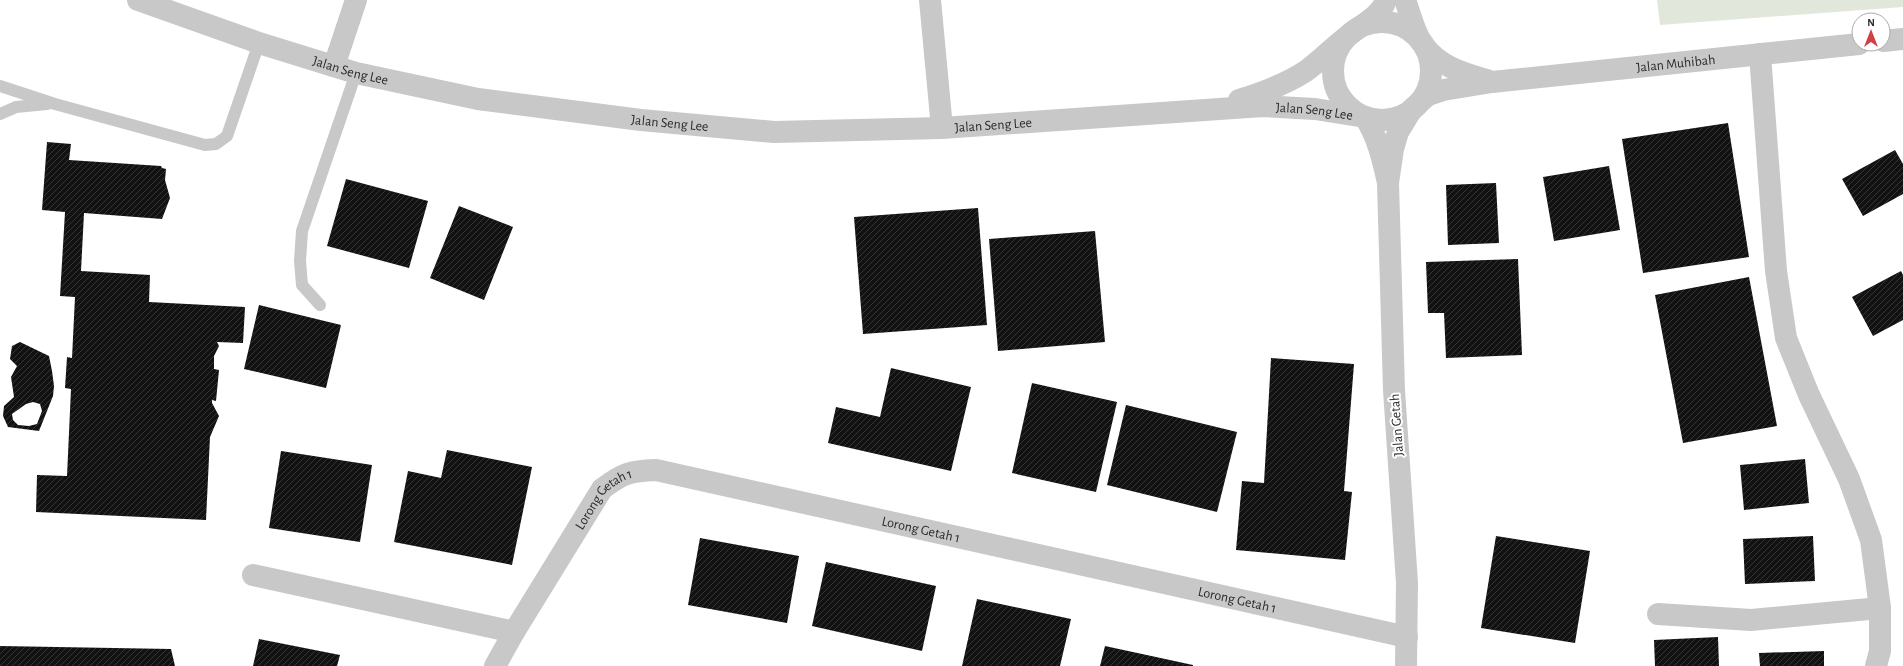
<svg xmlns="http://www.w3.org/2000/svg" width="1903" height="666" font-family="'Alegreya Sans',sans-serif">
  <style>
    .pitch { fill: #e1e7da }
    .building { fill: url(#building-hatch); fill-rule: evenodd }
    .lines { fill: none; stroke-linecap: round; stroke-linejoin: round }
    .service { stroke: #c8c8c8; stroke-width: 12 }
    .minor { stroke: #c8c8c8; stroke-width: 22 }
    .labels { text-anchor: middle; stroke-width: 4; stroke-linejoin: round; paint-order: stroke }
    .street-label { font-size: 14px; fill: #2b2b2b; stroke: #fff }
  </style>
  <defs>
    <pattern id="building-hatch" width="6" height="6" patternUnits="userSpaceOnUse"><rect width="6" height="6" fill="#121212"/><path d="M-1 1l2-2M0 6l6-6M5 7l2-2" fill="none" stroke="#353535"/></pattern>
  </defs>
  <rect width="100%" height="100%" fill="#fff"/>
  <path class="pitch" d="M 1657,0 L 1903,0 L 1903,7 L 1660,25 Z"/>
  <path class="building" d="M 1728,123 L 1749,257 L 1643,273 L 1622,139 Z
    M 47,142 L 71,144 L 69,160 L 161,166 L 162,168 L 166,169 L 165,180 L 170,198 L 162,219 L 84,213 L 81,271 L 150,275 L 149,302 L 245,307 L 243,343 L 217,342 L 219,346 L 214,356 L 214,369 L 219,370 L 216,401 L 212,400 L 212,403 L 219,416 L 210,437 L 206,520 L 36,512 L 37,475 L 67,476 L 71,389 L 65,388 L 67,357 L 72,358 L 75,297 L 60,296 L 65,212 L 42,210 Z
    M 1895,150 L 1903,164 L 1903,194 L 1863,216 L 1842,179 Z
    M 1609,166 L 1620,230 L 1554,241 L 1543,177 Z
    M 346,179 L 428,201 L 409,268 L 327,246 Z
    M 1496,183 L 1499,243 L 1448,245 L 1446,185 Z
    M 459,206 L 513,227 L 484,300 L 430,278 Z
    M 978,208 L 987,325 L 863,334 L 854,217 Z
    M 1095,231 L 1105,342 L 998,351 L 989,239 Z
    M 1518,259 L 1522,355 L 1446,358 L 1444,313 L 1428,313 L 1426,262 Z
    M 1901,271 L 1903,275 L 1903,320 L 1873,336 L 1852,297 Z
    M 1749,277 L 1777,426 L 1683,443 L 1655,295 Z
    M 259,305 L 341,325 L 326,388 L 244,369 Z
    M 20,342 L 49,356 L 52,371 L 54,386 L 53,396 L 39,431 L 8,427 L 3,416 L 4,406 L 14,397 L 11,377 L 17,366 L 10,359 L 12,346 ZM 33,402 L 40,404 L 42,411 L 37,424 L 29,426 L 18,425 L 13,420 L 12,414 L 26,404 Z
    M 1271,358 L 1354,364 L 1344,491 L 1352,492 L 1345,560 L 1236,550 L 1242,481 L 1264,483 Z
    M 891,368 L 971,387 L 951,471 L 828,443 L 836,407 L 880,417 Z
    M 1032,383 L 1117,402 L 1096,492 L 1012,473 Z
    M 1126,405 L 1237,432 L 1217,512 L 1107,485 Z
    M 447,450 L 532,467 L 512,565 L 394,542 L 408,471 L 441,478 Z
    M 281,451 L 372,465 L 360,542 L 269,528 Z
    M 1805,459 L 1809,503 L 1744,510 L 1740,465 Z
    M 1496,536 L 1590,551 L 1575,643 L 1481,628 Z
    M 1813,536 L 1815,581 L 1745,584 L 1743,539 Z
    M 700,538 L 799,556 L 787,623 L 688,605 Z
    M 826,562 L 936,586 L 922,651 L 812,626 Z
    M 977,599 L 1071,619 L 1060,666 L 962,666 Z
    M 1718,637 L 1719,666 L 1655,666 L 1654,640 Z
    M 259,639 L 340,655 L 337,666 L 253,666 Z
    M 0,646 L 171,649 L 175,666 L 0,666 Z
    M 1105,646 L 1193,665 L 1193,666 L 1100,666 Z
    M 1824,651 L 1824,666 L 1760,666 L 1759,653 Z"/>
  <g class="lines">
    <path class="service" d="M 0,86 L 55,104 L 205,145 L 216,144 L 227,136 L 259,43
      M 0,114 L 16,107 L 47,104
      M 320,305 L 302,285 L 300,261 L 302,231 L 356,73"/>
    <g class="minor">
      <path id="s1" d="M 138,0 L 259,43 L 356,73 L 478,99 L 641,120 L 774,132 L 942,128 L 1263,106 L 1315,109 L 1365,117 C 1378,138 1383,160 1388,183"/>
      <path d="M 930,0 L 942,128"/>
      <path d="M 1405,0 C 1410,13 1414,31 1422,43 C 1438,66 1462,73 1487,80"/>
      <circle cx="1382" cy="71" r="49"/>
      <path d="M 1883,41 L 1903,39"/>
      <path d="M 1760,54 L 1776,271 L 1786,338 L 1809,395 L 1849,479 L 1871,540 L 1880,608 L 1880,651 L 1876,666"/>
      <path d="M 334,66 L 356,0"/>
      <path d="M 1239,100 C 1262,93 1286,84 1306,71 C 1321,60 1334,46 1349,35 C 1361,25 1381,16 1386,0"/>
      <path d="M 253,575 L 514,632"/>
      <path d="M 1658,614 L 1751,620 L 1880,608"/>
      <path id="s2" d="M 495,666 L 514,632 L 602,489 C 623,473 630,471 656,470 L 1407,637"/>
      <path id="s3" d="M 1406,666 L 1407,583 L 1394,390 L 1388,183 L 1393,149 L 1398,132 L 1412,109 L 1428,95 L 1443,90 L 1492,82 L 1859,44"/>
    </g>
  </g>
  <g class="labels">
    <g class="street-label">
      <text dy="5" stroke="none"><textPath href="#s3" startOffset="834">Jalan Muhibah</textPath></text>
      <text dy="5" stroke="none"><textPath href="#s1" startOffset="224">Jalan Seng Lee</textPath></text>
      <text dy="5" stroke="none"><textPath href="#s1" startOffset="1194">Jalan Seng Lee</textPath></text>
      <text dy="5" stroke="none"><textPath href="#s1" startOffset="548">Jalan Seng Lee</textPath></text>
      <text dy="5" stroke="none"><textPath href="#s1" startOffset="872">Jalan Seng Lee</textPath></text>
      <text transform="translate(1396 425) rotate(-94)" y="5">Jalan Getah</text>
      <text dy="5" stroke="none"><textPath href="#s2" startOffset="201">Lorong Getah 1</textPath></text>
      <text dy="5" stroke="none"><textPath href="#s2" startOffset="537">Lorong Getah 1</textPath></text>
      <text dy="5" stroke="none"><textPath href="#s2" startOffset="861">Lorong Getah 1</textPath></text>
    </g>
  </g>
  <g transform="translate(1871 32)"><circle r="19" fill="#ffffff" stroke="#aaaaaa"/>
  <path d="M0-3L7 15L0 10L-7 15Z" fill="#ce4245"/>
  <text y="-6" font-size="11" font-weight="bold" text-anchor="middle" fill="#2b2b2b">N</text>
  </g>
</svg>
